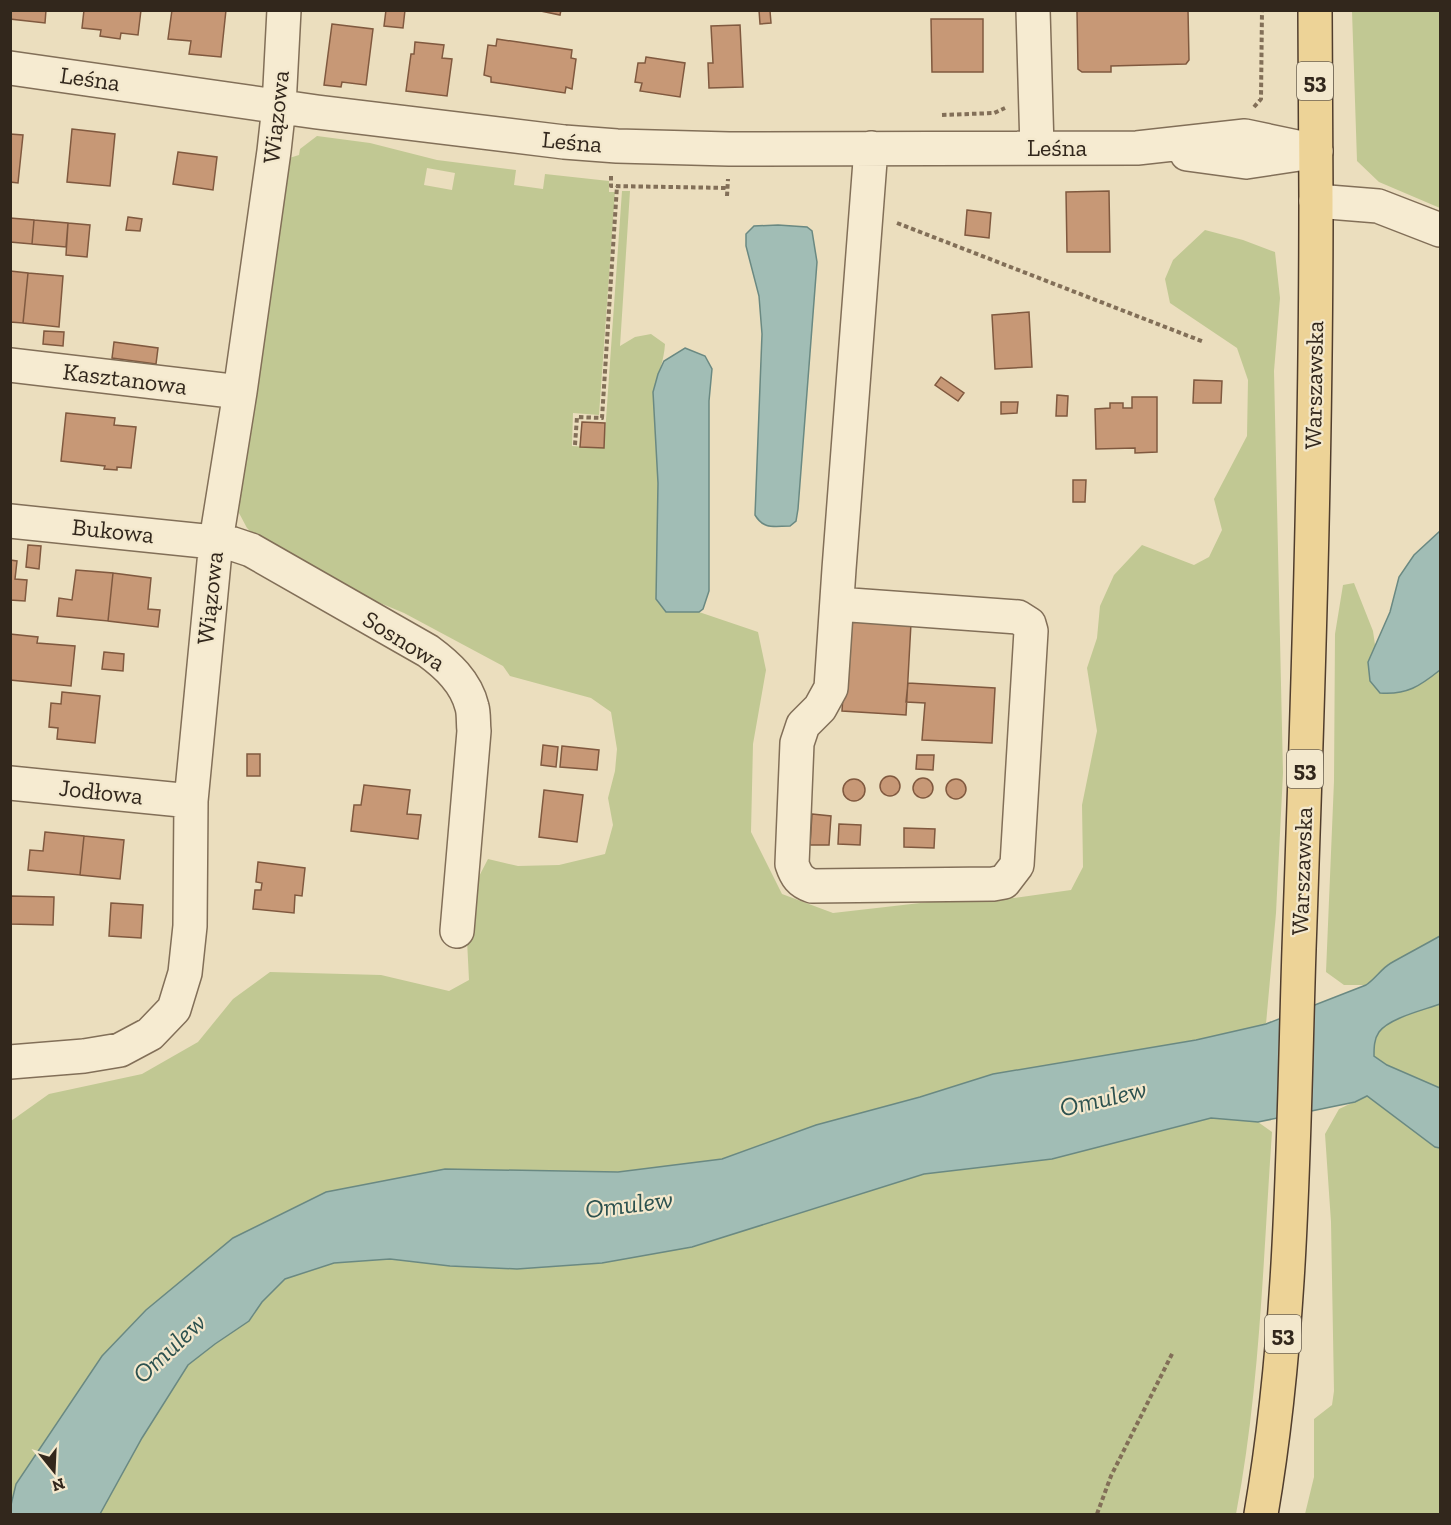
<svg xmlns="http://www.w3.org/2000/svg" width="1451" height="1525" font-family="'Zilla Slab',serif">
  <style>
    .green { fill: #c1c893; fill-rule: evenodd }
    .water { fill: #a1bdb5; stroke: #6a8982; stroke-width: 1.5 }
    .building { fill: #c79876; stroke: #80593f; stroke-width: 1.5 }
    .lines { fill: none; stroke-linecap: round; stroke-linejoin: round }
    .minor-casing { stroke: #826f58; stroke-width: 36 }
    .major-casing { stroke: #503d2d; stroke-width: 36 }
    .path { stroke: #826f58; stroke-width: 4; stroke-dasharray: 4.5 3; stroke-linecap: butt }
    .minor { stroke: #f6ebd1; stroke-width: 33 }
    .major { stroke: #edd397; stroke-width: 33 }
    .labels { text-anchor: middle; stroke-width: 4.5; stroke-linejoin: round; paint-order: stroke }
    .shield { fill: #f3e8cd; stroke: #6c6151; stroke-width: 1.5 }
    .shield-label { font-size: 22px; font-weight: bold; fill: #32271c }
    .street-label { font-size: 24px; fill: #32271c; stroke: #f3e8cd }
    .water-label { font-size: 26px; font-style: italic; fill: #2c514f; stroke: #f3e8cd }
  </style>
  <rect width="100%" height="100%" fill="#ebdebe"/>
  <path class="green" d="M 1352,11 L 1440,11 L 1440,208 L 1379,182 L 1357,161 Z
    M 317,136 L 370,143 L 437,160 L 516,170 L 514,185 L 543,189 L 545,174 L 609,181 L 609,192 L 615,192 L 599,415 L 573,413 L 572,446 L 604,448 L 622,191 L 630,191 L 620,346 L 635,337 L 651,334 L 665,344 C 664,361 658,375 653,392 L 666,612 L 699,612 L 758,632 L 766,670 L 753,744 L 751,832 L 782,894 L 833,913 L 973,897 L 1014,898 L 1071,890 L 1083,867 L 1082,805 L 1097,731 L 1087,668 L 1097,638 L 1100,606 L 1114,575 L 1142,545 L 1194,565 L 1209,557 L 1222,530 L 1214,499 L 1247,436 L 1248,380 L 1237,348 L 1170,303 L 1165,279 L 1173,260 L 1205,230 L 1243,240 L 1275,252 L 1280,298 L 1274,371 L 1283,773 L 1276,913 L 1266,1024 L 1196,1040 L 993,1074 L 920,1097 L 816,1125 L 722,1159 L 618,1172 L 326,1192 L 11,1505 L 11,1121 L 49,1094 L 142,1074 L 198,1042 L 233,999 L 270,972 L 381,975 L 449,991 L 469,980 L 467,940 L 473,888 L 488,859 L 518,866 L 559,865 L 605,854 L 613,825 L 608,798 L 615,771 L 617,749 L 611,712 L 591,698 L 510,676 L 503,666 L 404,613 L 368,598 L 258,539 L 247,528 L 239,513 L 242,470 L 266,325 L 286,159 L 299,155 L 300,149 ZM 427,168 L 455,173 L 452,190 L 424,185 Z
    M 1354,583 L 1373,631 L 1382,693 C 1407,695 1421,685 1440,670 L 1440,936 L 1404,957 L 1388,964 L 1376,978 L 1366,985 L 1344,985 L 1326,972 L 1334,781 L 1335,634 L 1343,585 Z
    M 1440,1004 L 1440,1088 L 1387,1065 L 1374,1056 C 1374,1048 1374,1039 1379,1032 C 1389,1018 1424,1010 1440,1004 Z
    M 1367,1096 L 1435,1147 L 1440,1148 L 1440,1514 L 1305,1514 L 1314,1477 L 1314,1419 L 1332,1405 L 1334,1391 L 1331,1222 L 1325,1134 L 1339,1109 Z
    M 1211,1118 L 1258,1122 L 1272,1132 C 1263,1260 1260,1389 1236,1514 L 100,1514 L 142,1438 L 188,1365 L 215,1344 L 249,1321 L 262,1302 L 285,1279 L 334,1263 L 390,1259 L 450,1266 L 517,1269 L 602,1263 L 692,1246 L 924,1174 L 1052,1159 Z"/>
  <path class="water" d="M 778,225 L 807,227 L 812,231 L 817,262 L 798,509 L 796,521 L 790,526 C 774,526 764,530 755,515 L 762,334 L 759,296 L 746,246 L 746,234 L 754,226 Z
    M 685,348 L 705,356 L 712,369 L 709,401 L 709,591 L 703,609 L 699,612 L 666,612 L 656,599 L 658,483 L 653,392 L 658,374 L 664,361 Z
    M 1440,531 L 1440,670 C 1420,686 1407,695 1380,693 L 1370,681 L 1368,662 L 1390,612 L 1399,577 L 1414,555 Z
    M 1440,936 L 1440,1004 C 1424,1010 1389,1018 1379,1032 C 1374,1039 1374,1048 1374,1056 L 1387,1065 L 1440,1088 L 1440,1148 L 1435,1147 L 1367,1096 L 1355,1102 L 1258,1122 L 1211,1118 L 1052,1159 L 924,1174 L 692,1247 L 602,1263 L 517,1269 L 450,1266 L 390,1259 L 334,1263 L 285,1279 L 262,1302 L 249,1321 L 215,1344 L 188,1365 L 142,1438 L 100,1514 L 11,1514 L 11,1505 L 16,1484 L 102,1356 L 146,1310 L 233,1238 L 326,1192 L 445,1169 L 618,1172 L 722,1159 L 816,1125 L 920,1097 L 993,1074 L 1196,1040 L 1266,1024 L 1366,985 C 1375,979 1382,968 1391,963 C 1407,954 1424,945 1440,936 Z"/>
  <path class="building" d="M 10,10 L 46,10 L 45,23 L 10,19 Z
    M 84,10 L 141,10 L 138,35 L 121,33 L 120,39 L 100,36 L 101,30 L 82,28 Z
    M 172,10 L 226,10 L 221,57 L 189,54 L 191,41 L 168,39 Z
    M 386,10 L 405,10 L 403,28 L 384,26 Z
    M 536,10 L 561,10 L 560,15 Z
    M 759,10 L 780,10 L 770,11 L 771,23 L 760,24 Z
    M 1188,10 L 1189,60 L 1186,64 L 1111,66 L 1111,72 L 1082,72 L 1078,69 L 1077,11 Z
    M 931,19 L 983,19 L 983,72 L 932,72 Z
    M 332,24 L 373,29 L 366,85 L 342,82 L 341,87 L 324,85 Z
    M 740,25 L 743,87 L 709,88 L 708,63 L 713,63 L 711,26 Z
    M 497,39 L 572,50 L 571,58 L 576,59 L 572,89 L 566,87 L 565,93 L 491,82 L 491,77 L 484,75 L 488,45 L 496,46 Z
    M 415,42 L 444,45 L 442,58 L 452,59 L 447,96 L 406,91 L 411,54 L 414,54 Z
    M 646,57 L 685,63 L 680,97 L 640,91 L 642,83 L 635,82 L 638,63 L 645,63 Z
    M 72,129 L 115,134 L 110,186 L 67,182 Z
    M 10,134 L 23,135 L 18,183 L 10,182 Z
    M 178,152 L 217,157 L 213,190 L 173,184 Z
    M 1109,191 L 1110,252 L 1067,252 L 1066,192 Z
    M 967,210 L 991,213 L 989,238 L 965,235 Z
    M 128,217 L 142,219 L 140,231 L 126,230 Z
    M 10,218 L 34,220 L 32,244 L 10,242 Z
    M 34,220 L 68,223 L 66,247 L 32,244 Z
    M 68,223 L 90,225 L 87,257 L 66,255 Z
    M 10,271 L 28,273 L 23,323 L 10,322 Z
    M 28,273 L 63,276 L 59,327 L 23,323 Z
    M 1029,312 L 1032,367 L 995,369 L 992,315 Z
    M 44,331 L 64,332 L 63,346 L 43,344 Z
    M 114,342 L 158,348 L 156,364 L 112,358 Z
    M 941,377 L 964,393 L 958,401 L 935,385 Z
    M 1194,380 L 1222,381 L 1221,403 L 1193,403 Z
    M 1057,395 L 1068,396 L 1067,416 L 1056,416 Z
    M 1132,397 L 1157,397 L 1157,452 L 1135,453 L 1135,448 L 1096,449 L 1095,409 L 1110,408 L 1110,403 L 1123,403 L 1123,408 L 1132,408 Z
    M 1001,402 L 1018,402 L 1017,413 L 1001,414 Z
    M 66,413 L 115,418 L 114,425 L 136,427 L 131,468 L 117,467 L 117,470 L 104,469 L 105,466 L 61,461 Z
    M 582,422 L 605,423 L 604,448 L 580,447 Z
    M 1073,480 L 1086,480 L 1085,502 L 1073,502 Z
    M 28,545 L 41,546 L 39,569 L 26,567 Z
    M 10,560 L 17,561 L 15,579 L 27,580 L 25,601 L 10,600 Z
    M 76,570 L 113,573 L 108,621 L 57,616 L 59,598 L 72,600 Z
    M 113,573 L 151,578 L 148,609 L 160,610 L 158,627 L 108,621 Z
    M 848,619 L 911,623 L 906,715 L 842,711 Z
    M 10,634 L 38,637 L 37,643 L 75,646 L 71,686 L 10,680 Z
    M 104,652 L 124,654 L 123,671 L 102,669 Z
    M 908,683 L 995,688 L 992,743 L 922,740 L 925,703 L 906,702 Z
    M 62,692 L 100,696 L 95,743 L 57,739 L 58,728 L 49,727 L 51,703 L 61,704 Z
    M 543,745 L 558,747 L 556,767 L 541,765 Z
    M 562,746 L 599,750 L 597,770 L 560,767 Z
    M 247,754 L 260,754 L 260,776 L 247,776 Z
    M 917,755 L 934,755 L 933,770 L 916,769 Z
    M880 786a10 10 0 1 1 20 0a10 10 0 1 1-20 0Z
    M913 788a10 10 0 1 1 20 0a10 10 0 1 1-20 0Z
    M843 790a11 11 0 1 1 22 0a11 11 0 1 1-22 0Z
    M946 789a10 10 0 1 1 20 0a10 10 0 1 1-20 0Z
    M 364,785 L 410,790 L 407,814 L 421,815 L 418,839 L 351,831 L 354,805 L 361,805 Z
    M 544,790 L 583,795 L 577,842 L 539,837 Z
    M 812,814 L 831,816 L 829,845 L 810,845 Z
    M 839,824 L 861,825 L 860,845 L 838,844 Z
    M 904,828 L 935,829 L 934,848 L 904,847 Z
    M 45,832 L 84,836 L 80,875 L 28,870 L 30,850 L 43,851 Z
    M 84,836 L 124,840 L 120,879 L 80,875 Z
    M 258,862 L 305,868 L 302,896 L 295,895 L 294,913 L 253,909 L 255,890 L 261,890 L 262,883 L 256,882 Z
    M 10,896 L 54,897 L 53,925 L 10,924 Z
    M 111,903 L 143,905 L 141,938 L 109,936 Z"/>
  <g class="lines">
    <g class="minor-casing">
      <path id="minor" d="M 1033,10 L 1037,148
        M 10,68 L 317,112 L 564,142 L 617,146 L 729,149 L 1137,148 L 1245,136 L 1316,151
        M 1187,154 L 1246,162 L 1299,154
        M 1316,201 L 1378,206 L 1440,230
        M 10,365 L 240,392
        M 10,521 L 233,544 L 251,550 L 428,651 C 447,665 466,682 472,707 C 474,714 473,723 474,731 L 457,931
        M 837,604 L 1018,617 L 1029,624 L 1031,631 L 1017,865 L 1004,882 L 993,884 L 812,886 C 800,882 796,876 792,864 L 797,743 L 803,725 L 820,708 L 831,688 L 839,569 L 871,148
        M 10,783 L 191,801
        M 10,1062 L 84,1056 L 120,1050 L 150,1034 L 174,1009 L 185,973 L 190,926 L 191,801 L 216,541 L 240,392 L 274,151 L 279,106 L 284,10"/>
    </g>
    <g class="major-casing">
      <path id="major" d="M 1261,1514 C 1293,1328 1293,1137 1299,949 C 1308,699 1316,449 1316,200 C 1316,137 1315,74 1315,10"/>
    </g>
    <path class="path" d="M 1254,107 L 1261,99 L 1262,10
      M 942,115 L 994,113 L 1005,108
      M 611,176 L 611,186 L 728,188
      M 727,196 L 728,179
      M 897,223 L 1204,342
      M 575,445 L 577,417 L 602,418 L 617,186
      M 1097,1514 L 1111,1476 L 1173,1352"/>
    <use href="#minor" class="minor"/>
    <use href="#major" class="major"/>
  </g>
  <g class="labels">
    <g class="shield">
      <rect x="1297" y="62" width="36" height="38" rx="4.5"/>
      <rect x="1287" y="750" width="36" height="38" rx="4.5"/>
      <rect x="1265" y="1315" width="36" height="38" rx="4.5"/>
    </g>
    <g class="shield-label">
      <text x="1315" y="89">53</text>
      <text x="1305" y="777">53</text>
      <text x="1283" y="1342">53</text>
    </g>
    <g class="street-label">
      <text transform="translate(90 79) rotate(8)" y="8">Leśna</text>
      <text transform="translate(276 117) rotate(-84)" y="8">Wiązowa</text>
      <text transform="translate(572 142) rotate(5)" y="8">Leśna</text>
      <text x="1057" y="156">Leśna</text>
      <text transform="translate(125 379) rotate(7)" y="8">Kasztanowa</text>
      <text transform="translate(1314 385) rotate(-89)" y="8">Warszawska</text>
      <text transform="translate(113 531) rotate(6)" y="8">Bukowa</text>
      <text transform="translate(210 598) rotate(-84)" y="8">Wiązowa</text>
      <text transform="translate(404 641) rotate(32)" y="8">Sosnowa</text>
      <text transform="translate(101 792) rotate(6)" y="8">Jodłowa</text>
      <text transform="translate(1302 871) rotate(-88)" y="8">Warszawska</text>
    </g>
    <g class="water-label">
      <text transform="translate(1103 1098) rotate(-13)" y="9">Omulew</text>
      <text transform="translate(629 1204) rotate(-7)" y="9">Omulew</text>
      <text transform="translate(169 1348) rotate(-43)" y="9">Omulew</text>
    </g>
  </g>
  <rect width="1451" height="1525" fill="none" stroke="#32271c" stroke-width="24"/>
  <g transform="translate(54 1471) rotate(162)" stroke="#f3e8cd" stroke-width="4.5" paint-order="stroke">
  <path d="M0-4.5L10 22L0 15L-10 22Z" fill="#32271c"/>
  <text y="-9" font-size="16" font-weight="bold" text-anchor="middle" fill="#32271c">N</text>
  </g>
</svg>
